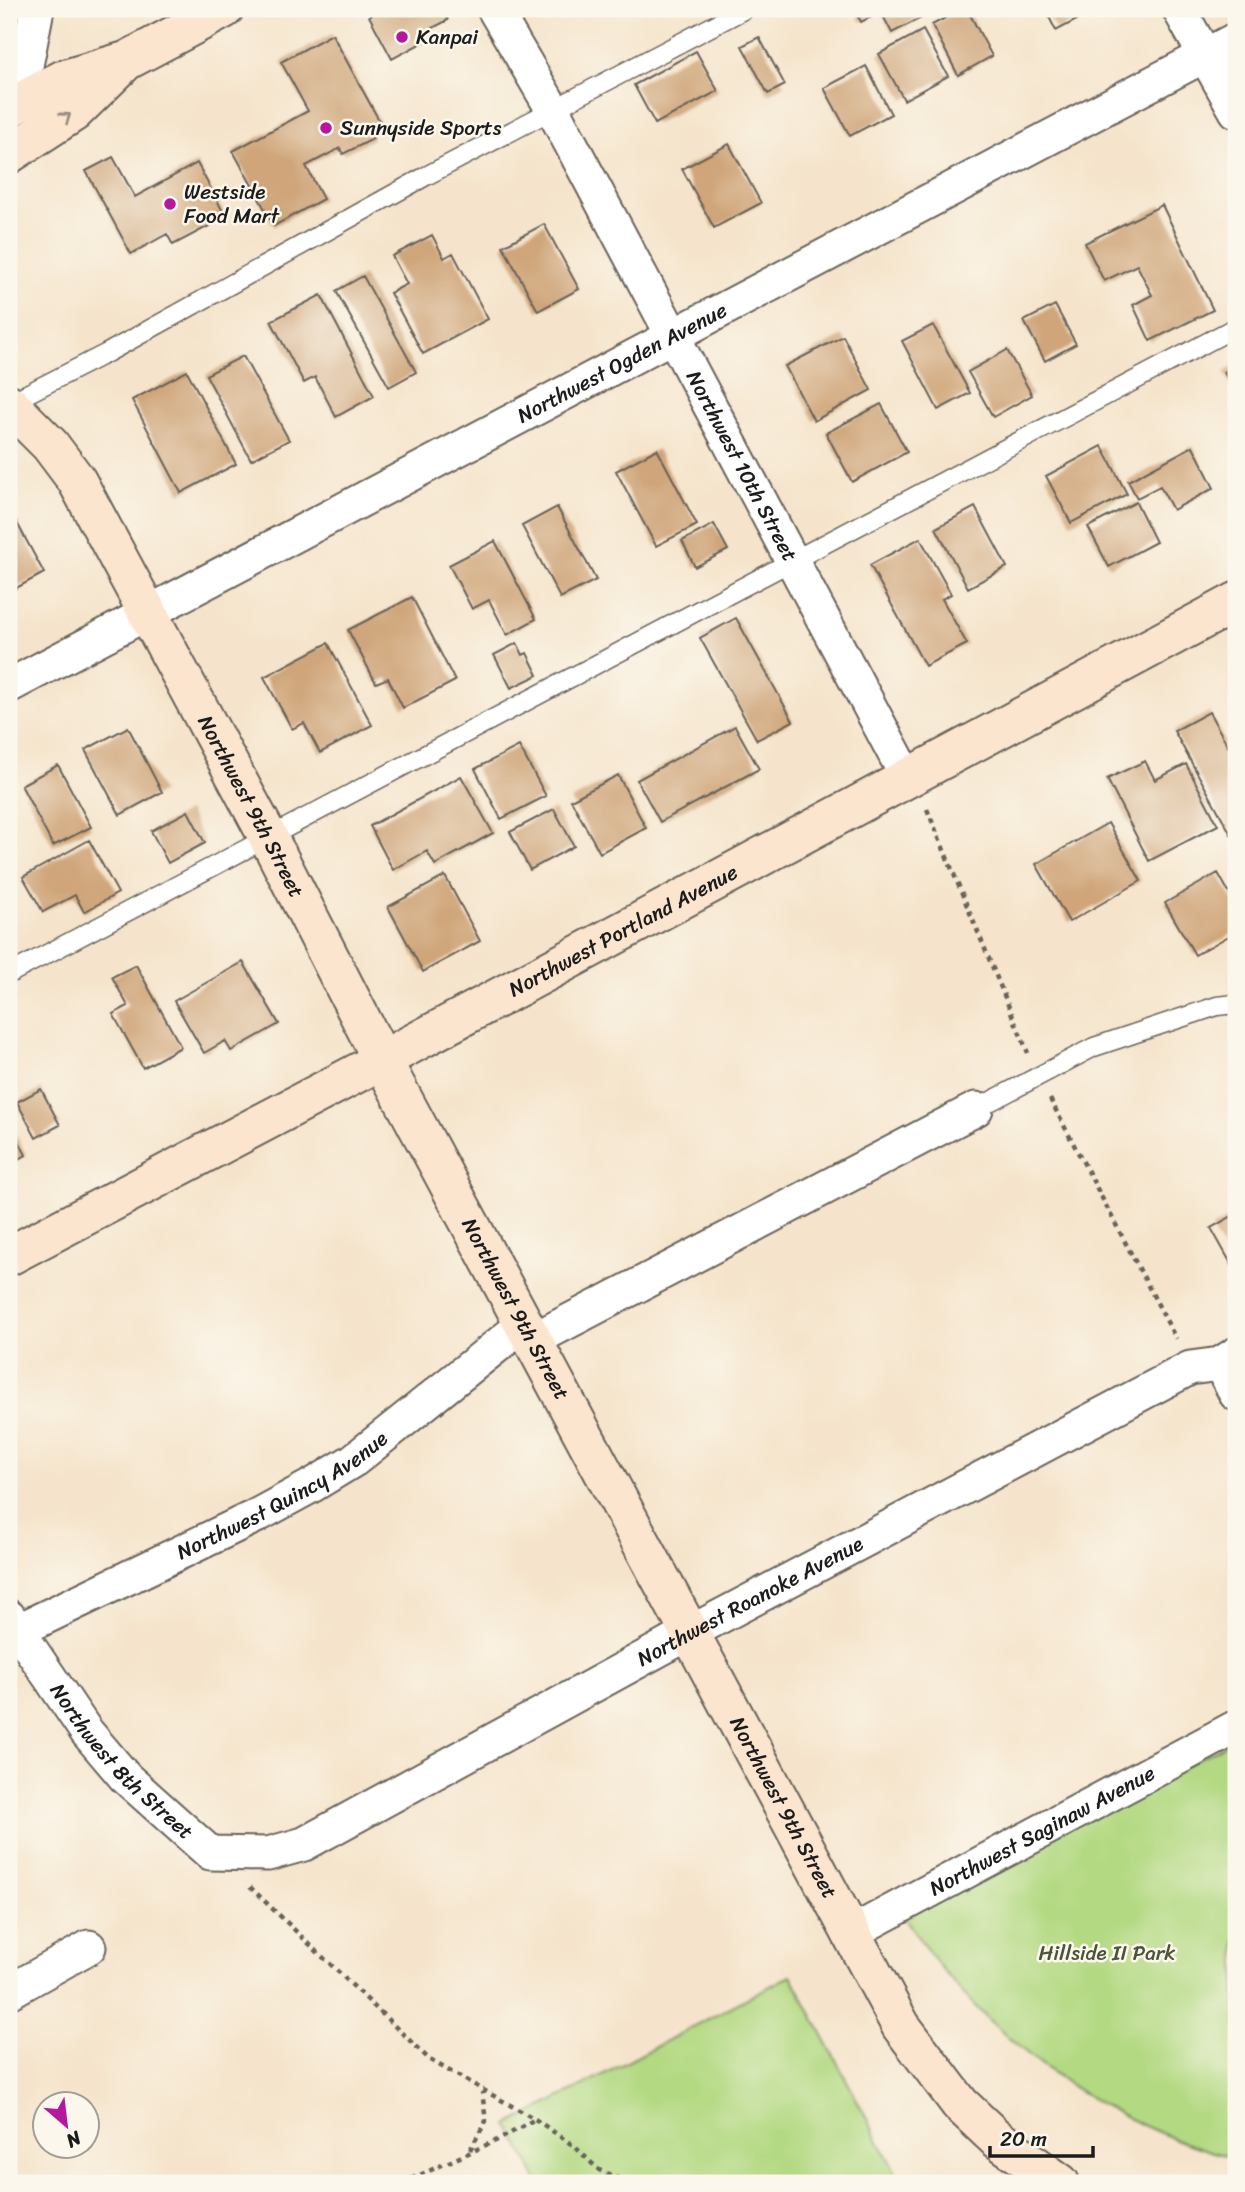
<svg xmlns="http://www.w3.org/2000/svg" width="1245" height="2192" font-family="Sriracha,sans-serif">
  <style>
    .green { fill: #b3d982; stroke: #687a4f; stroke-width: 2 }
    .building { fill: #cfa579 }
    .lines { fill: none; stroke-linecap: round; stroke-linejoin: round }
    .lane-casing { stroke: #686259; stroke-width: 21 }
    .street-casing { stroke: #686259; stroke-width: 37 }
    .secondary-casing { stroke: #686259; stroke-width: 42 }
    .path { stroke: #686259; stroke-width: 4.5; stroke-dasharray: 5 5; stroke-linecap: butt }
    .lane { stroke: #fff; stroke-width: 18 }
    .street { stroke: #fff; stroke-width: 33 }
    .secondary { stroke: #fce5cf; stroke-width: 38 }
    .oneway { stroke: #978b7e }
    .poi-dot { fill: #b5179e; stroke: #fbf7ec; stroke-width: 2.5 }
    .labels { text-anchor: middle; stroke-width: 5; stroke-linejoin: round; paint-order: stroke }
    .poi-label { font-size: 21px; fill: #1c1c1c; stroke: #fbf7ec; text-anchor: start }
    .street-label { font-size: 21px; fill: #1c1c1c; stroke: #fbf7ec }
    .park-label { font-size: 21px; fill: #49553b; stroke: #fbf7ec }
  </style>
  <rect width="100%" height="100%" fill="#fbf7ec"/>
  <filter id="ink" filterUnits="userSpaceOnUse"><feTurbulence type="fractalNoise" baseFrequency=".0143" numOctaves="2"/><feDisplacementMap in="SourceGraphic" scale="14" xChannelSelector="R" yChannelSelector="G"/><feConvolveMatrix kernelMatrix="1 2 1 2 8 2 1 2 1" color-interpolation-filters="sRGB"/></filter>
  <filter id="wash" filterUnits="userSpaceOnUse"><feTurbulence type="fractalNoise" baseFrequency=".00686" numOctaves="4" result="noise"/><feDisplacementMap in="SourceGraphic" scale="28" xChannelSelector="R" yChannelSelector="G"/><feGaussianBlur stdDeviation="1.57" result="paint"/><feColorMatrix in="noise" values="0 0 0 0 0 0 0 0 0 0 0 0 0 0 0 0 0 1.4 0 .05"/><feComposite in="paint" operator="in"/></filter>
  <g filter="url(#wash)">
    <rect width="100%" height="100%" fill="#f5e4cb"/>
    <path class="green" d="M 1236,1739 L 1236,2158 C 1099,2124 979,2034 903,1915 Z
      M 791,1975 L 901,2183 L 539,2183 L 508,2125 Z"/>
    <g id="blocks">
      <path class="building" d="M 383,9 L 442,9 L 448,20 L 423,33 L 427,40 L 392,59 L 369,16 Z
        M 854,9 L 917,9 L 921,18 L 892,33 L 881,12 L 861,22 Z
        M 962,9 L 967,9 L 992,56 L 958,75 L 932,25 Z
        M 1045,9 L 1086,9 L 1088,14 L 1056,31 Z
        M 923,30 L 948,76 L 904,100 L 879,54 Z
        M 332,34 L 381,124 L 369,131 L 373,139 L 343,154 L 340,148 L 306,166 L 323,199 L 274,226 L 233,151 L 308,111 L 281,62 Z
        M 759,37 L 785,85 L 768,94 L 742,46 Z
        M 696,51 L 718,91 L 655,124 L 634,85 Z
        M 866,66 L 891,114 L 850,136 L 824,88 Z
        M 729,144 L 761,203 L 714,228 L 682,169 Z
        M 113,157 L 135,197 L 197,163 L 226,217 L 173,245 L 167,234 L 131,254 L 86,171 Z
        M 1162,205 L 1213,310 L 1150,341 L 1133,305 L 1152,295 L 1137,265 L 1104,281 L 1085,243 Z
        M 544,224 L 579,289 L 538,311 L 503,246 Z
        M 432,235 L 444,258 L 453,253 L 488,319 L 423,354 L 390,293 L 407,284 L 392,256 Z
        M 363,276 L 416,372 L 389,387 L 336,291 Z
        M 321,295 L 374,396 L 336,417 L 315,377 L 304,383 L 271,321 Z
        M 1055,305 L 1076,344 L 1045,361 L 1024,321 Z
        M 933,325 L 970,393 L 938,410 L 902,341 Z
        M 843,336 L 871,390 L 814,421 L 785,366 Z
        M 1007,350 L 1032,395 L 993,417 L 968,372 Z
        M 243,356 L 289,440 L 251,460 L 206,375 Z
        M 1236,365 L 1236,394 L 1224,372 Z
        M 187,371 L 236,464 L 181,493 L 132,400 Z
        M 881,404 L 907,452 L 852,482 L 826,433 Z
        M 1102,446 L 1127,494 L 1071,523 L 1046,476 Z
        M 1193,446 L 1214,488 L 1173,510 L 1160,486 L 1137,498 L 1128,481 Z
        M 657,449 L 697,525 L 656,546 L 616,471 Z
        M 1136,502 L 1156,542 L 1109,567 L 1088,527 Z
        M 557,507 L 596,580 L 560,598 L 522,526 Z
        M 975,507 L 1007,567 L 968,588 L 936,528 Z
        M 9,508 L 44,573 L 9,592 Z
        M 714,524 L 728,550 L 695,567 L 682,541 Z
        M 920,538 L 951,594 L 942,599 L 967,644 L 925,666 L 870,565 Z
        M 495,541 L 536,619 L 507,635 L 489,600 L 472,609 L 449,565 Z
        M 412,597 L 455,681 L 403,708 L 388,678 L 376,683 L 348,630 Z
        M 736,618 L 793,721 L 757,740 L 700,638 Z
        M 328,643 L 372,725 L 320,753 L 304,723 L 292,729 L 264,677 Z
        M 517,643 L 523,655 L 527,653 L 538,675 L 511,688 L 494,655 Z
        M 1209,712 L 1233,755 L 1236,754 L 1236,834 L 1232,836 L 1174,731 Z
        M 735,726 L 759,769 L 660,822 L 637,780 Z
        M 128,727 L 162,792 L 120,815 L 85,750 Z
        M 519,746 L 546,796 L 501,819 L 475,769 Z
        M 1145,761 L 1155,780 L 1186,764 L 1218,825 L 1149,861 L 1107,779 Z
        M 58,765 L 91,827 L 53,846 L 21,785 Z
        M 618,775 L 646,828 L 600,853 L 571,800 Z
        M 461,776 L 493,833 L 435,865 L 427,851 L 393,870 L 370,826 Z
        M 554,809 L 574,846 L 530,870 L 510,832 Z
        M 188,811 L 205,843 L 168,863 L 151,831 Z
        M 1108,823 L 1141,881 L 1069,922 L 1036,864 Z
        M 89,840 L 118,893 L 84,912 L 75,895 L 43,912 L 23,877 Z
        M 1218,873 L 1236,905 L 1236,932 L 1195,955 L 1165,903 Z
        M 445,876 L 480,941 L 423,972 L 388,907 Z
        M 243,962 L 279,1024 L 231,1051 L 225,1041 L 204,1053 L 174,1001 Z
        M 136,965 L 181,1047 L 143,1068 L 113,1014 L 128,1006 L 112,977 Z
        M 41,1089 L 60,1125 L 36,1138 L 17,1102 Z
        M 9,1122 L 26,1155 L 9,1165 Z
        M 1236,1214 L 1236,1268 L 1234,1269 L 1211,1228 Z"/>
    </g>
  </g>
  <g filter="url(#ink)">
    <use href="#blocks" fill-opacity="0" stroke="#686259" stroke-width="2"/>
    <g class="lines">
      <g class="lane-casing">
        <path id="lane" d="M 9,403 L 107,353 L 426,176 L 745,9
          M 9,974 L 1236,327
          M 976,1109 L 1094,1047 L 1217,1006 L 1236,1004"/>
      </g>
      <g class="street-casing">
        <g id="street">
          <path id="s1" d="M 494,9 L 553,110 L 907,777"/>
          <path d="M 1179,9 L 1236,111"/>
          <path d="M 19,102 L 37,9"/>
          <path id="s2" d="M 9,686 L 1236,39"/>
          <path d="M 531,1341 L 976,1109"/>
          <path d="M 1220,1364 L 1236,1394"/>
          <path id="s3" d="M 9,1617 L 86,1731 L 125,1777 L 210,1853 L 268,1854 L 304,1844 L 691,1632 L 1190,1368 L 1220,1364 L 1236,1354"/>
          <path id="s4" d="M 17,1631 L 256,1516 L 313,1485 L 354,1460 L 523,1325"/>
          <path id="s5" d="M 849,1934 L 1236,1727"/>
          <path d="M 9,1992 L 89,1947"/>
        </g>
      </g>
      <g class="secondary-casing">
        <g id="secondary">
          <path d="M 9,108 L 62,80 L 126,61 L 224,9"/>
          <path d="M 9,154 L 74,112 L 122,65"/>
          <path id="s6" d="M 9,404 L 50,445 L 77,481 L 268,837 L 382,1060 L 901,2026 L 960,2104 L 996,2138 L 1060,2183"/>
          <path id="s7" d="M 9,1256 L 382,1060 L 1236,602"/>
        </g>
      </g>
      <path class="path" d="M 927,809 L 1028,1053
        M 1050,1099 L 1176,1339
        M 250,1887 L 430,2060 L 535,2119 L 574,2146 L 599,2170 L 629,2183
        M 470,2150 L 486,2121 L 482,2092
        M 402,2183 L 502,2138 L 535,2119"/>
      <use href="#lane" class="lane"/>
      <use href="#street" class="street"/>
      <use href="#secondary" class="secondary"/>
    </g>
    <defs><path id="oneway-chevron" d="M-2-3.5L2.5 0L-2 3.5" fill="none" stroke-width="1.6" stroke-linecap="round" stroke-linejoin="round" transform="scale(1.75)"/></defs>
    <use class="oneway" href="#oneway-chevron" transform="translate(66 117) rotate(-35)"/>
  </g>
  <g class="poi-dot">
    <circle cx="402" cy="37" r="7"/>
    <circle cx="326" cy="128" r="7"/>
    <circle cx="170" cy="204" r="7"/>
  </g>
  <g class="labels">
    <g class="poi-label">
      <text x="416" y="44">Kanpai</text>
      <text x="340" y="135">Sunnyside Sports</text>
      <text x="184" y="199">Westside<tspan x="184" dy="24">Food Mart</tspan></text>
    </g>
    <g class="street-label">
      <text dy="7" stroke="none"><textPath href="#s2" startOffset="693">Northwest Ogden Avenue</textPath></text>
      <text dy="7" stroke="none"><textPath href="#s1" startOffset="520">Northwest 10th Street</textPath></text>
      <text dy="7" stroke="none"><textPath href="#s6" startOffset="472">Northwest 9th Street</textPath></text>
      <text dy="7" stroke="none"><textPath href="#s7" startOffset="695">Northwest Portland Avenue</textPath></text>
      <text dy="7" stroke="none"><textPath href="#s6" startOffset="1040">Northwest 9th Street</textPath></text>
      <text dy="7" stroke="none"><textPath href="#s4" startOffset="298">Northwest Quincy Avenue</textPath></text>
      <text dy="7" stroke="none"><textPath href="#s3" startOffset="915">Northwest Roanoke Avenue</textPath></text>
      <text dy="7" stroke="none"><textPath href="#s3" startOffset="184">Northwest 8th Street</textPath></text>
      <text dy="7" stroke="none"><textPath href="#s6" startOffset="1606">Northwest 9th Street</textPath></text>
      <text dy="7" stroke="none"><textPath href="#s5" startOffset="219">Northwest Saginaw Avenue</textPath></text>
    </g>
    <g class="park-label">
      <text x="1107" y="1960">Hillside II Park</text>
    </g>
  </g>
  <rect width="1245" height="2192" fill="none" stroke="#fbf7ec" stroke-width="35"/>
  <g transform="translate(66 2125) rotate(152)"><circle r="33" fill="#fbf7ec" stroke="#a29f99" stroke-width="2"/>
  <path d="M0-5L12 26L0 18L-12 26Z" fill="#b5179e"/>
  <text y="-10" font-size="19" font-weight="bold" text-anchor="middle" fill="#1c1c1c">N</text>
  </g>
  <path d="M990 2146v10h103v-10" fill="none" stroke="#1c1c1c" stroke-width="3.5"/>
  <text x="1000" y="2146" font-size="21" fill="#1c1c1c" stroke="#fbf7ec" stroke-width="5" paint-order="stroke">20 m</text>
</svg>
